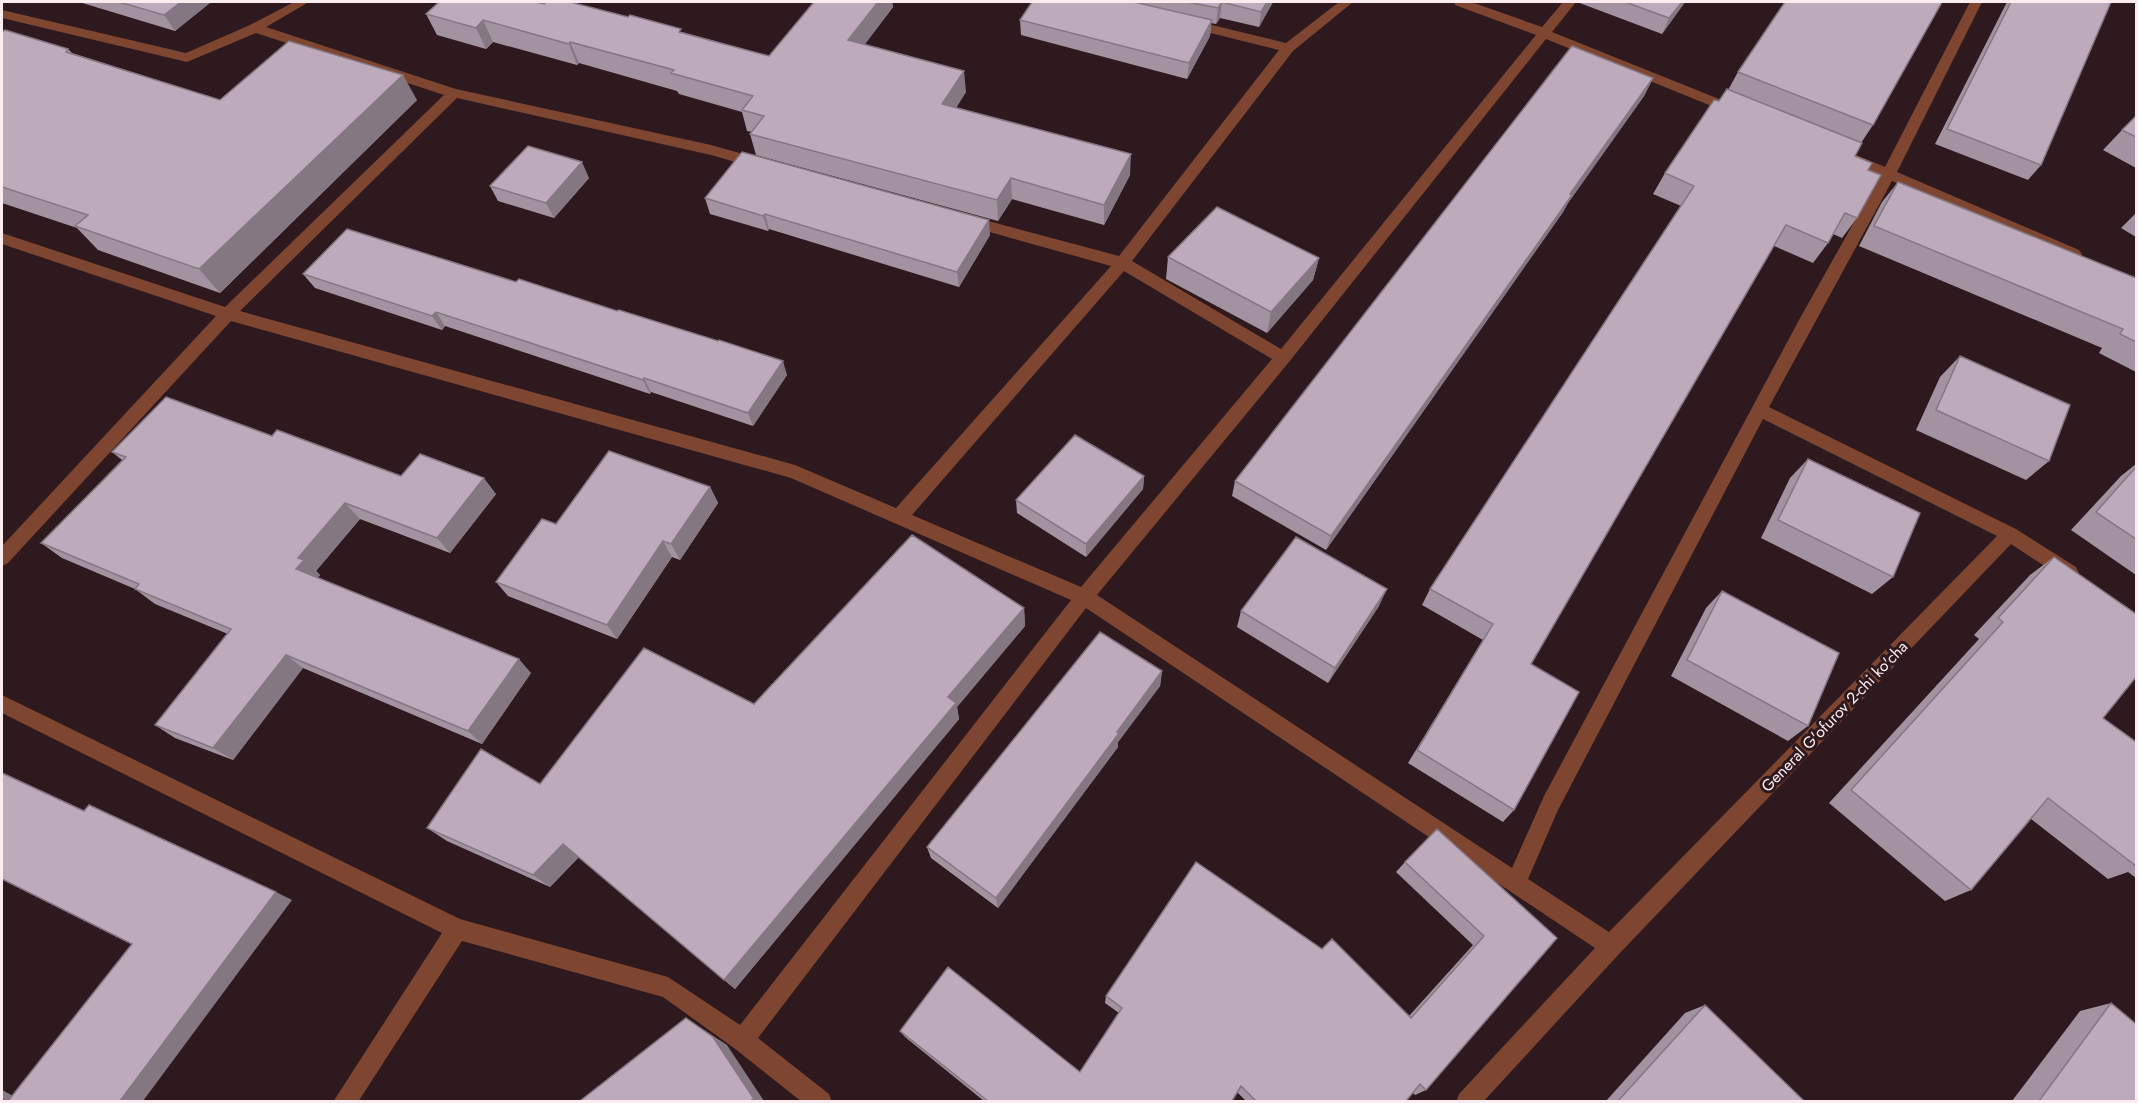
<svg xmlns="http://www.w3.org/2000/svg" width="2138" height="1103" font-family="Jost,sans-serif">
  <style>
    .lines { fill: none; stroke-linecap: round; stroke-linejoin: round }
    .minor { fill: #7e4531; fill-rule: evenodd }
    .wall { fill: #a392a0 }
    .shaded-wall { fill: #847782 }
    .building { fill: #bdaaba; stroke: #847782; stroke-width: 1.5 }
    .labels { text-anchor: middle; stroke-width: 6; stroke-linejoin: round; paint-order: stroke }
    .street-label { font-size: 16px; fill: #fbedef; stroke: #2d191e }
  </style>
  <rect width="100%" height="100%" fill="#2d191e"/>
  <g class="lines">
    <path class="minor" d="M 294,2 L 309,2 L 266,27 L 456,89 L 711,145 L 765,160 L 767,164 L 760,169 L 711,155 L 457,98 L 240,311 L 795,465 L 896,508 L 1111,266 L 961,224 L 959,220 L 961,216 L 966,215 L 1119,256 L 1279,50 L 1182,26 L 1180,23 L 1182,20 L 1187,19 L 1286,43 L 1339,2 L 1353,2 L 1293,51 L 1132,261 L 1281,349 L 1536,35 L 1455,5 L 1454,2 L 1471,2 L 1542,27 L 1563,2 L 1576,2 L 1552,32 L 1739,107 L 1741,110 L 1739,113 L 1729,113 L 1546,39 L 1289,362 L 1097,595 L 1512,868 L 1544,796 L 1799,320 L 1880,176 L 1844,160 L 1842,157 L 1849,152 L 1885,167 L 1970,2 L 1982,2 L 1897,172 L 2079,250 L 2082,254 L 2079,258 L 2069,258 L 1892,181 L 1769,407 L 2016,529 L 2076,567 L 2079,573 L 2076,579 L 2070,581 L 2064,579 L 2011,544 L 1619,954 L 1483,1102 L 1456,1102 L 1459,1094 L 1595,948 L 1086,608 L 758,1038 L 829,1094 L 832,1102 L 802,1102 L 734,1048 L 663,997 L 462,941 L 358,1102 L 333,1102 L 442,933 L 2,713 L 2,695 L 460,919 L 668,977 L 740,1025 L 1071,600 L 791,478 L 231,321 L 8,563 L 2,566 L 2,546 L 216,316 L 2,244 L 2,233 L 225,307 L 444,95 L 256,33 L 187,62 L 2,18 L 2,10 L 186,53 L 250,25 ZM 1124,271 L 1272,359 L 1081,587 L 912,515 ZM 1763,419 L 1997,536 L 1609,932 L 1528,879 L 1558,810 Z"/>
  </g>
  <path class="wall" d="M 79,2 L 211,2 L 175,31 Z
    M 814,2 L 892,2 L 893,7 L 865,44 L 966,92 L 956,108 L 1130,175 L 1104,225 L 1012,199 L 998,221 L 756,155 L 750,134 L 752,132 L 747,131 L 742,112 L 679,94 L 677,91 L 579,63 L 577,65 L 493,42 L 486,49 L 437,35 L 426,14 L 544,4 L 682,32 L 769,56 Z
    M 1032,2 L 1273,2 L 1259,27 L 1220,18 L 1216,24 L 1211,23 L 1210,36 L 1187,79 L 1021,35 L 1020,20 Z
    M 1577,2 L 1685,2 L 1662,34 Z
    M 2007,2 L 2111,2 L 2041,165 L 2028,180 L 1935,144 Z
    M 2,32 L 68,49 L 72,53 L 220,100 L 417,100 L 220,293 L 98,250 L 77,228 L 2,203 Z
    M 1738,72 L 1873,125 L 1861,143 L 1855,156 L 1868,170 L 1857,218 L 1842,238 L 1833,234 L 1828,243 L 1813,263 L 1774,246 L 1531,664 L 1514,810 L 1503,822 L 1408,763 L 1483,640 L 1422,605 L 1430,589 L 1681,206 L 1653,194 L 1665,173 L 1728,90 Z
    M 1653,78 L 1644,96 L 1568,203 L 1563,212 L 1326,550 L 1232,496 L 1235,481 Z
    M 2136,116 L 2136,168 L 2103,150 L 2122,130 Z
    M 589,178 L 554,218 L 498,201 L 490,186 Z
    M 1898,182 L 2136,278 L 2136,372 L 2099,353 L 2102,348 L 1859,246 L 1882,202 Z
    M 705,198 L 990,235 L 959,287 L 769,229 L 768,231 L 710,214 Z
    M 2136,213 L 2136,237 L 2121,228 Z
    M 1168,257 L 1319,258 L 1313,280 L 1267,333 L 1166,279 Z
    M 303,274 L 787,375 L 753,426 L 651,392 L 650,394 L 445,326 L 442,330 L 315,288 Z
    M 1960,356 L 2049,461 L 2026,480 L 1916,430 L 1940,377 Z
    M 272,436 L 401,476 L 496,494 L 450,553 L 360,519 L 316,571 L 320,575 L 317,578 L 531,673 L 482,744 L 303,668 L 233,760 L 175,738 L 155,725 L 228,634 L 155,604 L 135,589 L 62,558 L 41,543 L 122,460 L 112,452 Z
    M 1808,459 L 1893,577 L 1872,594 L 1761,538 L 1790,478 Z
    M 2136,464 L 2136,575 L 2071,530 L 2121,476 Z
    M 1144,476 L 1143,489 L 1086,557 L 1017,513 L 1016,500 Z
    M 710,487 L 718,503 L 680,560 L 672,557 L 617,639 L 508,596 L 496,582 L 556,524 Z
    M 2054,557 L 2103,718 L 2136,742 L 2136,878 L 2128,872 L 2108,879 L 2031,819 L 1971,890 L 1945,901 L 1829,803 L 1979,639 L 1974,635 L 2030,575 Z
    M 1722,591 L 1808,726 L 1788,741 L 1671,676 L 1706,608 Z
    M 1379,606 L 1328,683 L 1237,627 L 1241,611 Z
    M 1024,608 L 1025,626 L 957,707 L 959,719 L 735,989 L 579,857 L 550,887 L 447,841 L 427,828 L 540,784 L 754,704 Z
    M 1162,671 L 1160,686 L 1118,742 L 1118,747 L 998,908 L 931,858 L 927,847 Z
    M 1405,862 L 1557,938 L 1426,1090 L 1415,1095 L 1413,1093 L 1406,1101 L 1246,1101 L 1237,1092 L 1232,1101 L 984,1101 L 905,1037 L 900,1031 L 1080,1072 L 1119,1013 L 1105,1003 L 1106,996 L 1409,1016 L 1473,945 L 1396,872 Z
    M 2111,1003 L 2136,1101 L 2012,1101 L 2080,1011 Z
    M 1705,1005 L 1804,1101 L 1606,1101 L 1685,1013 Z"/>
  <path class="shaded-wall" d="M 181,2 L 211,2 L 175,31 L 164,15 Z
    M 878,2 L 892,2 L 893,7 L 852,61 L 848,40 Z
    M 1222,2 L 1220,18 L 1216,24 L 1218,8 Z
    M 1267,2 L 1273,2 L 1259,27 L 1261,12 Z
    M 1682,2 L 1685,2 L 1662,34 L 1669,18 Z
    M 483,20 L 493,42 L 486,49 L 476,28 Z
    M 1212,20 L 1210,36 L 1187,79 L 1189,63 Z
    M 570,42 L 579,63 L 577,65 L 569,44 Z
    M 964,71 L 966,92 L 944,125 L 942,104 Z
    M 403,75 L 417,100 L 220,293 L 199,269 Z
    M 1653,78 L 1644,96 L 1568,203 L 1563,212 L 1326,550 L 1331,536 L 1570,194 Z
    M 1131,154 L 1130,175 L 1104,225 L 1104,205 Z
    M 582,162 L 589,178 L 554,218 L 546,203 Z
    M 1011,178 L 1012,199 L 998,221 L 997,200 Z
    M 765,214 L 769,229 L 768,231 L 763,216 Z
    M 989,220 L 990,235 L 959,287 L 957,272 Z
    M 1319,258 L 1313,280 L 1267,333 L 1271,312 Z
    M 436,312 L 445,326 L 442,330 L 432,316 Z
    M 783,361 L 787,375 L 753,426 L 748,413 Z
    M 644,378 L 651,392 L 650,394 L 643,380 Z
    M 1144,476 L 1143,489 L 1086,557 L 1086,544 Z
    M 484,478 L 496,494 L 450,553 L 437,538 Z
    M 710,487 L 718,503 L 680,560 L 671,544 Z
    M 345,503 L 360,519 L 316,571 L 320,575 L 312,584 L 296,569 L 298,558 Z
    M 663,541 L 672,557 L 617,639 L 607,625 Z
    M 1387,589 L 1379,606 L 1328,683 L 1335,668 Z
    M 1024,608 L 1025,626 L 957,707 L 959,719 L 735,989 L 724,980 L 948,697 Z
    M 286,655 L 303,668 L 233,760 L 213,748 Z
    M 519,659 L 531,673 L 482,744 L 468,731 Z
    M 1162,671 L 1160,686 L 1118,742 L 1118,747 L 998,908 L 996,898 Z
    M 563,844 L 579,857 L 550,887 L 533,875 Z
    M 276,892 L 292,900 L 143,1101 L 120,1101 Z
    M 686,1018 L 727,1045 L 764,1101 L 750,1101 Z
    M 2,1090 L 23,1101 L 7,1101 L 2,1099 Z"/>
  <path class="building" d="M 119,2 L 181,2 L 164,15 Z
    M 439,2 L 536,2 L 544,4 L 546,2 L 570,2 L 628,17 L 630,15 L 681,29 L 679,32 L 769,56 L 814,2 L 878,2 L 848,40 L 964,71 L 942,104 L 1131,154 L 1104,205 L 1011,178 L 997,200 L 750,134 L 764,116 L 742,110 L 753,96 L 671,73 L 674,70 L 570,42 L 569,44 L 483,20 L 476,28 L 426,14 Z
    M 1032,2 L 1134,2 L 1212,20 L 1189,63 L 1020,20 Z
    M 1188,2 L 1267,2 L 1261,12 L 1222,2 L 1218,8 Z
    M 1625,2 L 1682,2 L 1669,18 Z
    M 1785,2 L 1942,2 L 1873,125 L 1738,72 Z
    M 2011,2 L 2111,2 L 2041,165 L 1947,129 Z
    M 5,30 L 68,49 L 66,52 L 220,100 L 289,41 L 403,75 L 199,269 L 75,226 L 88,215 L 2,187 L 2,32 Z
    M 1572,46 L 1653,78 L 1570,194 L 1572,195 L 1331,536 L 1235,481 Z
    M 1727,89 L 1862,143 L 1855,156 L 1872,163 L 1868,170 L 1881,175 L 1857,218 L 1845,213 L 1828,243 L 1786,225 L 1531,664 L 1579,692 L 1514,810 L 1417,750 L 1493,624 L 1430,589 L 1694,186 L 1665,173 L 1714,100 L 1719,101 Z
    M 2136,116 L 2136,137 L 2122,130 Z
    M 528,146 L 582,162 L 546,203 L 490,186 Z
    M 742,152 L 989,220 L 957,272 L 765,214 L 763,216 L 705,198 Z
    M 1898,182 L 2136,278 L 2136,342 L 2120,334 L 2123,329 L 1874,226 Z
    M 1217,207 L 1319,258 L 1271,312 L 1168,257 Z
    M 347,229 L 516,282 L 519,279 L 617,311 L 619,310 L 718,341 L 719,340 L 783,361 L 748,413 L 644,378 L 643,380 L 436,312 L 432,316 L 303,274 Z
    M 1960,356 L 2070,405 L 2049,461 L 1936,410 Z
    M 166,397 L 272,436 L 277,430 L 401,476 L 420,454 L 484,478 L 437,538 L 345,503 L 298,558 L 304,560 L 296,569 L 519,659 L 468,731 L 286,655 L 213,748 L 155,725 L 231,629 L 135,589 L 139,584 L 41,543 L 126,457 L 112,452 Z
    M 1075,435 L 1144,476 L 1086,544 L 1016,500 Z
    M 609,451 L 710,487 L 671,544 L 663,541 L 607,625 L 496,582 L 542,519 L 556,524 Z
    M 1808,459 L 1920,513 L 1893,577 L 1778,520 Z
    M 2136,467 L 2136,539 L 2096,512 Z
    M 912,535 L 1024,608 L 948,697 L 956,703 L 724,980 L 563,844 L 533,875 L 427,828 L 481,749 L 540,784 L 644,648 L 754,704 Z
    M 1296,537 L 1387,589 L 1335,668 L 1241,611 Z
    M 2054,557 L 2136,614 L 2136,677 L 2103,718 L 2136,742 L 2136,866 L 2048,798 L 1971,890 L 1851,790 L 2003,622 L 1998,618 Z
    M 1722,591 L 1839,653 L 1808,726 L 1687,660 Z
    M 1100,632 L 1162,671 L 1117,732 L 1119,733 L 996,898 L 927,847 Z
    M 2,773 L 84,811 L 89,805 L 276,892 L 120,1101 L 8,1101 L 132,944 L 2,879 Z
    M 1437,829 L 1557,938 L 1426,1090 L 1420,1084 L 1406,1101 L 1256,1101 L 1241,1086 L 1232,1101 L 988,1101 L 900,1031 L 948,967 L 1080,1072 L 1122,1008 L 1106,996 L 1196,862 L 1322,949 L 1332,939 L 1411,1018 L 1484,936 L 1405,862 Z
    M 2111,1003 L 2136,1024 L 2136,1101 L 2039,1101 Z
    M 1705,1005 L 1804,1101 L 1618,1101 Z
    M 686,1018 L 713,1037 L 754,1099 L 750,1101 L 580,1101 Z"/>
  <g class="labels">
    <g class="street-label">
      <text transform="translate(1834 716) rotate(-46)" y="6">General G'ofurov 2-chi ko'cha</text>
    </g>
  </g>
  <rect width="2138" height="1103" fill="none" stroke="#fbedef" stroke-width="6"/>
</svg>
